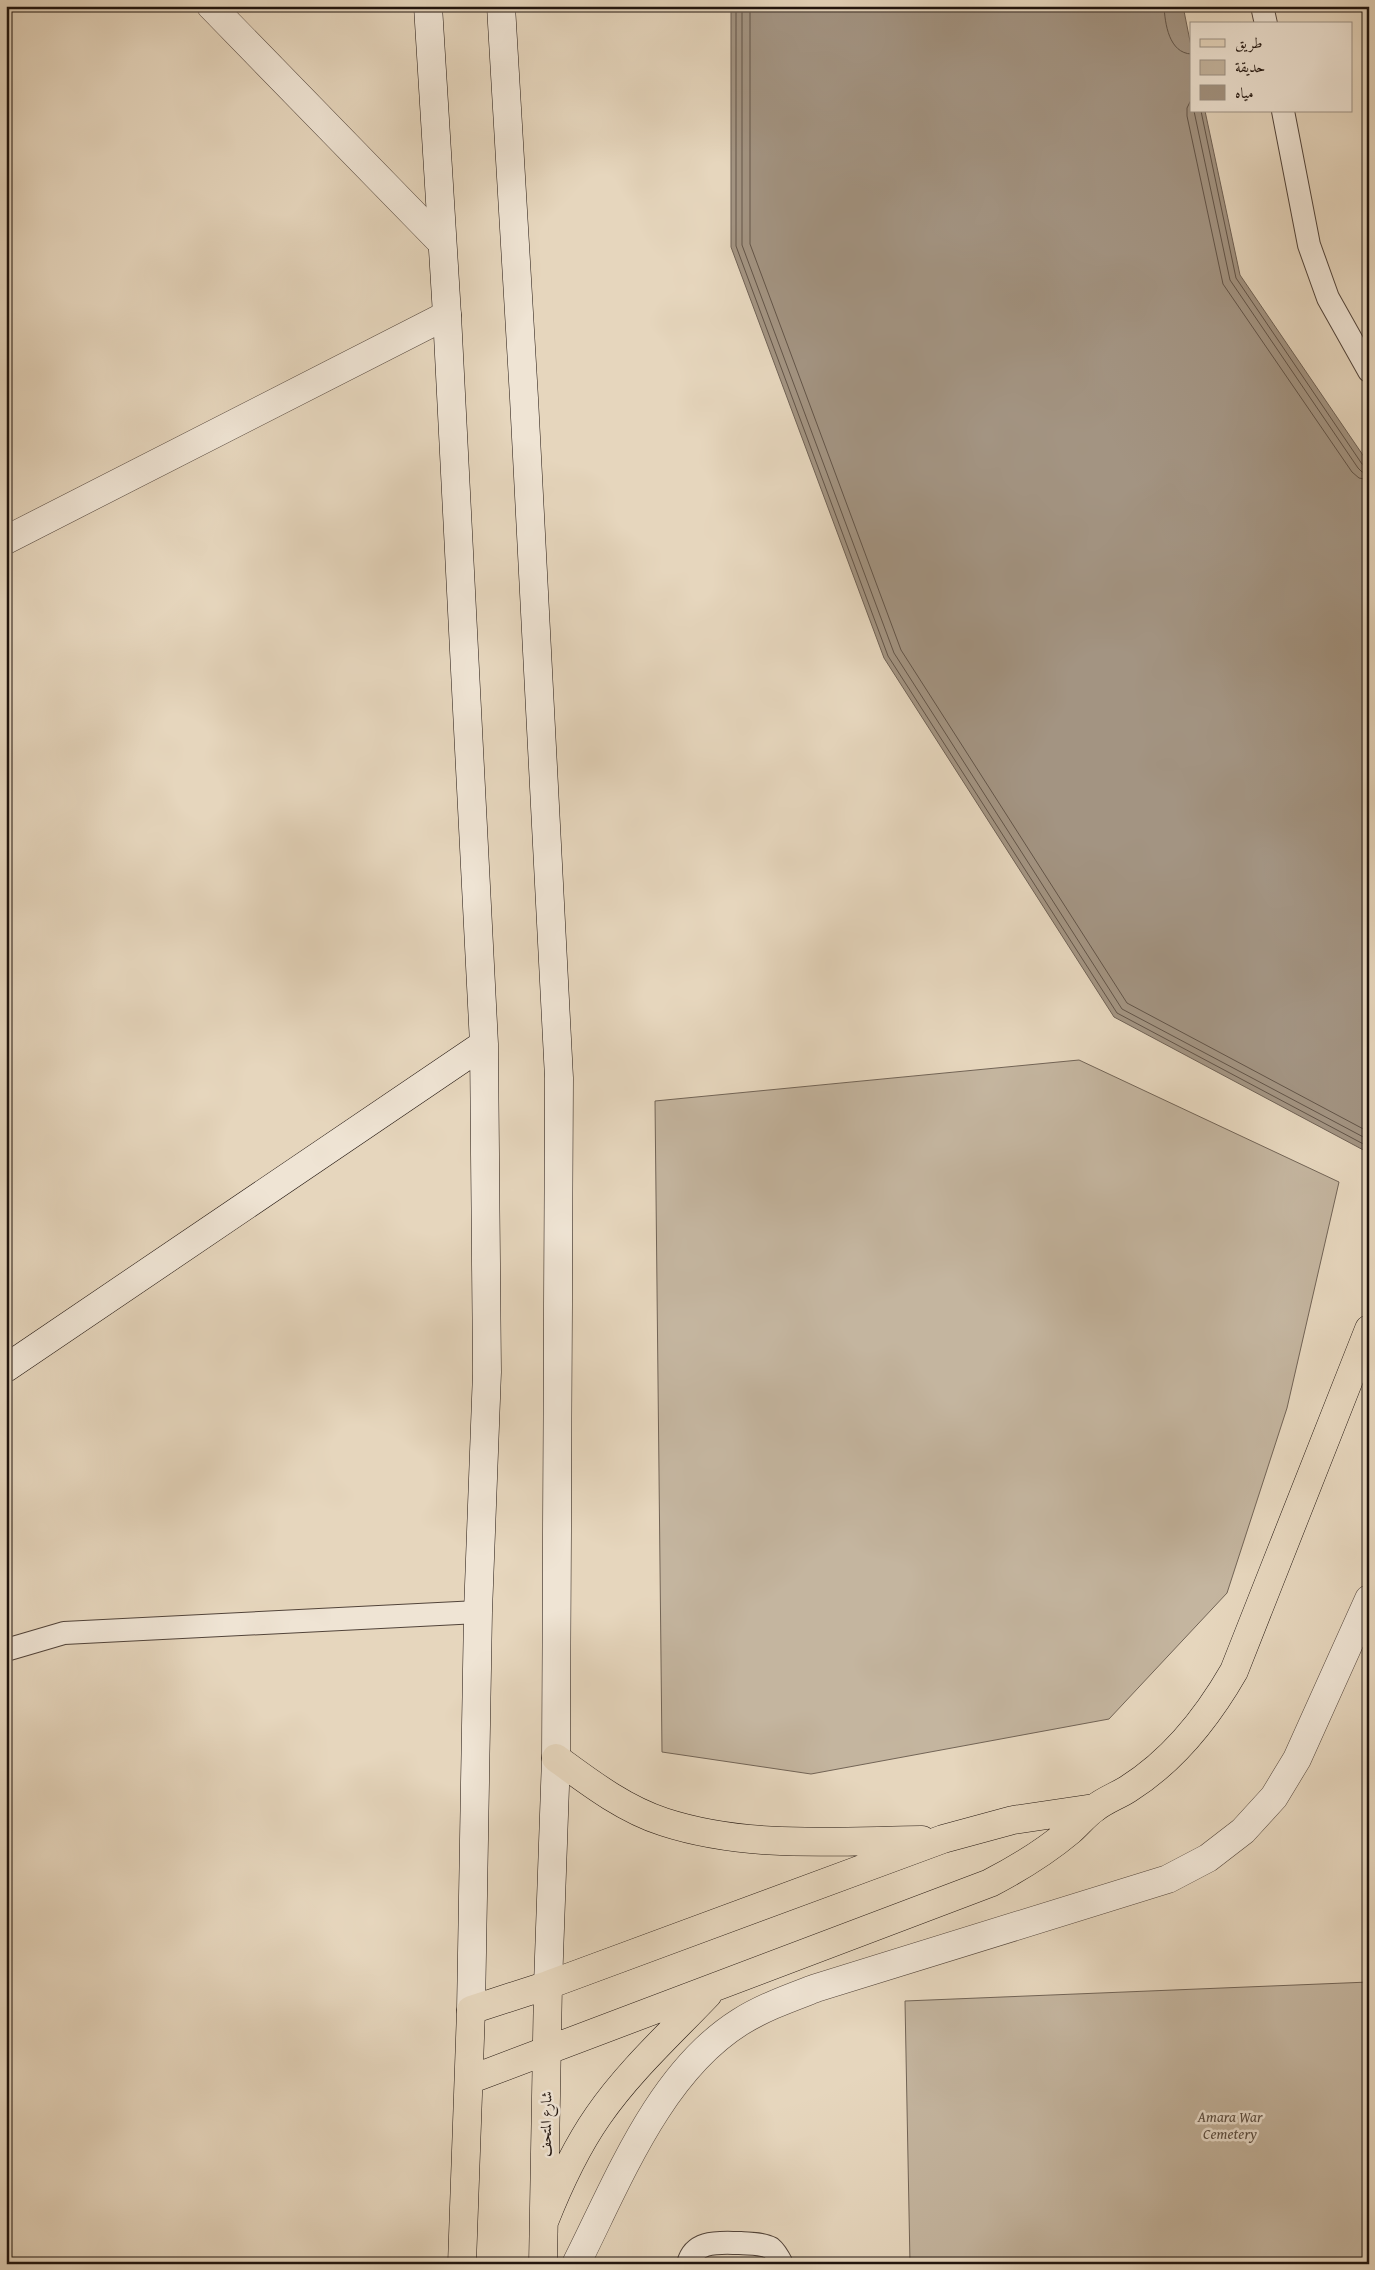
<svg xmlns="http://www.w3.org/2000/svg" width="1375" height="2270" font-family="'Gentium Book Plus',Amiri,serif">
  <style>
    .green { fill: #c4b59f; stroke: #726456 }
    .water { fill: #a39482; stroke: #6f6154 }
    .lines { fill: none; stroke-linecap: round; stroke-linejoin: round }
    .shore { stroke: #625448; stroke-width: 1 }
    .lane-casing { stroke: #52443a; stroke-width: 24 }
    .street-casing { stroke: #52443a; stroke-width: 29 }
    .secondary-casing { stroke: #20140e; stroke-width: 29 }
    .primary-casing { stroke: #20140e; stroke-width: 29 }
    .lane { stroke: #efe4d4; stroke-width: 22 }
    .street { stroke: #efe4d4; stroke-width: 28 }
    .secondary { stroke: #efe4d4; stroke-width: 28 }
    .primary { stroke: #e6d6bd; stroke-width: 28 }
    .labels { text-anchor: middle; stroke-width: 5; stroke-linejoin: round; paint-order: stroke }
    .park-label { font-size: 15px; font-style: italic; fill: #594c41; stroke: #efe4d4 }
    .street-label { font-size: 15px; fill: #20140e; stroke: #efe4d4 }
  </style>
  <rect width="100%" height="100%" fill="#e6d6bd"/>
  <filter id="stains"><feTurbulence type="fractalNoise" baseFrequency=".004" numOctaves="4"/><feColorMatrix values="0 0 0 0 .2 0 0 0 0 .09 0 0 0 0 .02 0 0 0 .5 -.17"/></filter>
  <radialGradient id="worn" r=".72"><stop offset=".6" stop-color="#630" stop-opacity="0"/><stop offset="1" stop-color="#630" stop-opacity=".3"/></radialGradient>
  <path class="green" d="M 1079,1060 L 1339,1182 L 1287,1408 L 1227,1593 L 1109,1719 L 811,1774 L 662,1752 L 655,1101 Z
    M 1369,1982 L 1369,2264 L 910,2264 L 905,2001 Z"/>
  <path class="water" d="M 731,6 L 1183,6 L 1191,46 L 1191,111 L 1205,111 L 1240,275 L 1369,464 L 1369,1153 L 1114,1017 L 884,658 L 731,247 Z"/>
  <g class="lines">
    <path class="shore" d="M 736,6 L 736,246 L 888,656 L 1117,1013 L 1369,1147
      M 742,6 L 742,245 L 894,653 L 1122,1009 L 1369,1140
      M 750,6 L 750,244 L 901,650 L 1127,1003 L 1369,1132
      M 1164,6 C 1165,24 1169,53 1191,54
      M 1191,100 L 1187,108 L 1187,116 L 1223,284 L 1352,472 L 1359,478 L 1369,480
      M 1194,111 L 1230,280 L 1358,468 L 1362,472 L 1369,473
      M 1201,111 L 1236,278 L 1362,464 L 1369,466"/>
    <g class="lane-casing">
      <path id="lane" d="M 1262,6 L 1266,24
        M 1283,111 L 1309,245 L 1328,298 L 1369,371
        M 6,1650 L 64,1633 L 478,1612
        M 688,2264 C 694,2239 721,2243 740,2243 C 750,2244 762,2243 771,2248 C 776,2252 779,2258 782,2264"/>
    </g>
    <g class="street-casing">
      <path id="street" d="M 211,6 L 442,243
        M 6,540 L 447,315
        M 576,2264 C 618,2181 659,2073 740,2022 C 764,2007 790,1998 816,1988 L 1168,1879 L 1208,1858 L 1243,1831 L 1274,1797 L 1297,1759 L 1369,1599"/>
    </g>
    <g class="secondary-casing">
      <path id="secondary" d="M 428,6 L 447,315 L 484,1044 L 487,1372 L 478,1612 L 471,2010
        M 501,6 L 524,398 L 559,1078 L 556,1758 L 548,1985
        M 6,1368 L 484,1044"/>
    </g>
    <g class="primary-casing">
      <path id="primary" d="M 556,1758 C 590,1783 624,1809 664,1822 C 747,1849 836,1841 922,1840
        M 469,2080 L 990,1883 C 1019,1868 1045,1852 1070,1831 C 1078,1824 1086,1814 1095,1808 C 1105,1800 1117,1796 1128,1789 C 1174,1760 1207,1718 1234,1671 L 1369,1329
        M 544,2222 C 559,2184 575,2149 598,2116 C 629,2071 671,2033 708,1994
        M 462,2264 L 471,2010 L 548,1985 L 943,1839 L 1013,1820 L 1094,1808
        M 543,2264 L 548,1985"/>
    </g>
    <use href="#lane" class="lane"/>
    <use href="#street" class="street"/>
    <use href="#secondary" class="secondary"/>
    <use href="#primary" class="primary"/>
  </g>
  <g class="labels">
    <g class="park-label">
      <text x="1230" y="2122">Amara War<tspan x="1230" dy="17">Cemetery</tspan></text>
    </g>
    <g class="street-label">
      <text transform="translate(546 2124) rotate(-89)" y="5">شارع المتحف</text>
    </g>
  </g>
  <rect width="1375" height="2270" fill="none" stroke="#e6d6bd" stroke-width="25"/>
  <rect x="8" y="8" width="1360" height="2255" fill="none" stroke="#20140e" stroke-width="2.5"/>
  <rect x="12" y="12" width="1350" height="2245" fill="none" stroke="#20140e"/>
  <rect x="1190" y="22" width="162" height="90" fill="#efe4d4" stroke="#9c9185"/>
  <rect x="1200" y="39" width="25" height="8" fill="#e6d6bd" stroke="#9c9185"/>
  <text x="1235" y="48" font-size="15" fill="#20140e">طريق</text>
  <rect x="1200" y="60" width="25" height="15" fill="#c4b59f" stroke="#9c9185"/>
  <text x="1235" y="72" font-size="15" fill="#20140e">حديقة</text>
  <rect x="1200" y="85" width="25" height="15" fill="#a39482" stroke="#9c9185"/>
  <text x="1235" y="98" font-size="15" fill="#20140e">مياه</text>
  <rect width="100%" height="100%" filter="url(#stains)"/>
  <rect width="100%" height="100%" fill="url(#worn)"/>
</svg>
